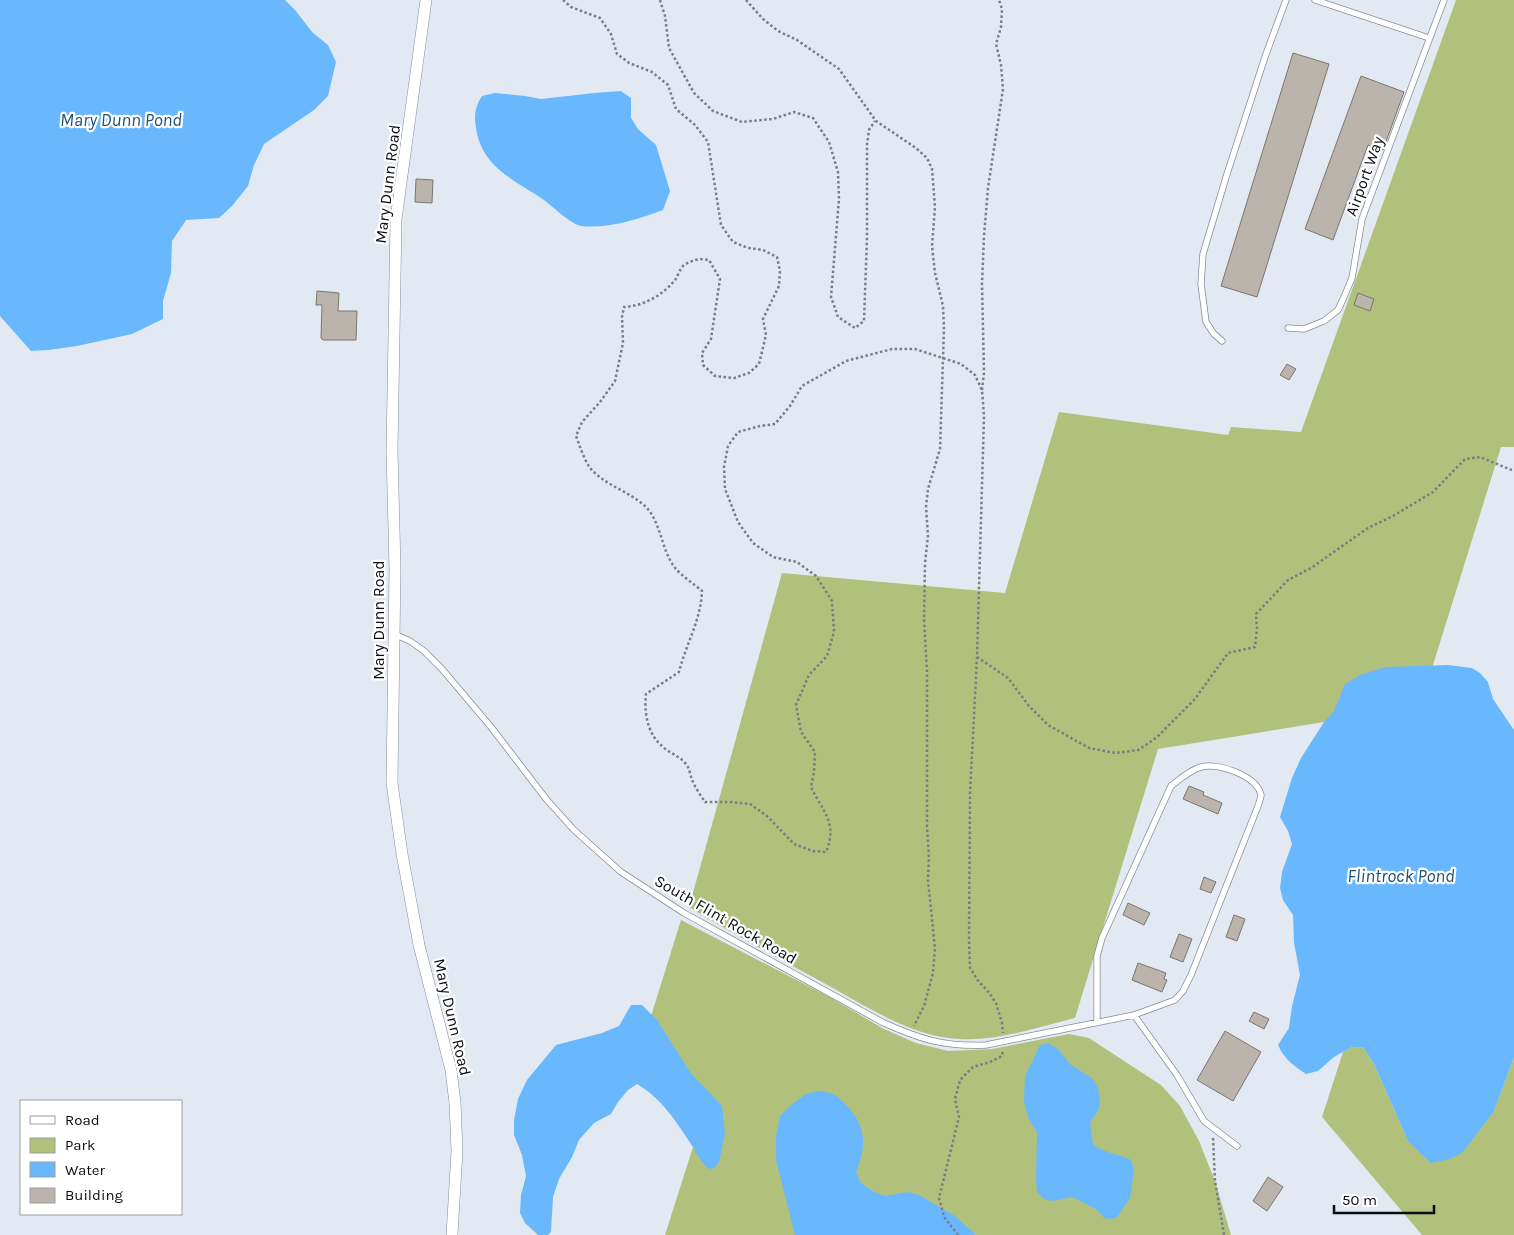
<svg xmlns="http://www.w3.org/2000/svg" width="1514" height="1235" font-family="Karla,sans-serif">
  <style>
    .green { fill: #b1c17b }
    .water { fill: #69b8fe }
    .building { fill: #bbb4ac; stroke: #7c756d }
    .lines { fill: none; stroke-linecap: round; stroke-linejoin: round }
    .lane-casing { stroke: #878c95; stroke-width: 7 }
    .street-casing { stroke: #878c95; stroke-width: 12 }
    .path { stroke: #797d83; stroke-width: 2.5; stroke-dasharray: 2.5 2.5; stroke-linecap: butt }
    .lane { stroke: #fff; stroke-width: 5.5 }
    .street { stroke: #fff; stroke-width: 11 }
    .labels { text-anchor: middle; stroke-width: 4.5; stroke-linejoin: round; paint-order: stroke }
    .street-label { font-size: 16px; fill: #0a0c0f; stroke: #fff }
    .water-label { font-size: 18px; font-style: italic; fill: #17507d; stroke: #fff }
  </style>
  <rect width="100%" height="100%" fill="#e3e9f2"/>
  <path class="green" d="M 1456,0 L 1514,0 L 1514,447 L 1501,447 L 1418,713 L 1324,722 L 1158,749 L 1075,1018 C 1038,1027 999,1041 960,1039 C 911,1037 866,1006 824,983 C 778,958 733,934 689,907 L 782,573 L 1005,593 L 1059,412 L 1228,435 L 1231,427 L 1301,432 Z
    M 681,920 L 831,998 L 884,1029 L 916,1043 L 948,1051 L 992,1049 L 1069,1034 L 1089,1038 L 1161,1085 L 1180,1106 L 1199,1141 L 1215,1181 L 1231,1235 L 665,1235 L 707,1103 L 632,1077 Z
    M 1352,1047 L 1363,1047 L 1374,1064 L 1408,1141 L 1494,1111 L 1514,1057 L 1514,1235 L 1422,1235 L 1322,1117 L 1343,1052 Z"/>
  <path class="water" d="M 0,0 L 285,0 L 295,10 L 313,33 L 328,45 L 336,62 L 328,96 L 314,110 L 264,144 L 254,165 L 248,186 L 232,206 L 219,218 L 186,220 L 172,241 L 171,273 L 163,301 L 163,319 L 132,334 L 77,346 L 48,350 L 31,351 L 0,316 Z
    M 621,91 L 631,98 L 631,118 L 638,129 L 656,145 L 670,191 L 663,210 C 638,219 609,229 581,226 C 572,225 552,206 544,200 C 515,180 482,168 476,128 C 474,116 475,106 482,96 L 495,93 L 525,96 L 541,99 L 594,93 Z
    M 1448,665 L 1472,668 L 1480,673 L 1488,682 L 1493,699 L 1514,730 L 1514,1057 L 1494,1111 L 1463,1152 L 1450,1159 L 1431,1163 L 1408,1141 L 1374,1064 L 1363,1047 L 1352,1047 L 1334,1057 L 1318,1071 L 1306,1074 C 1294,1066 1284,1059 1278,1045 L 1289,1028 L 1292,1006 L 1300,975 L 1294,943 L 1293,915 L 1283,900 L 1280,888 L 1282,872 L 1292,844 L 1288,831 L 1280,817 L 1292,778 L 1301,758 L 1324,722 L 1334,711 L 1345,684 L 1362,674 L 1386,667 Z
    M 631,1005 L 642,1005 L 657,1020 L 690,1072 L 722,1106 L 725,1134 L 719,1162 L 714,1168 L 709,1169 C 700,1162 697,1153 691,1144 C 676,1121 661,1098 637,1084 L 628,1090 L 618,1102 L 611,1114 L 594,1123 L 579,1140 L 572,1157 L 559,1179 L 553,1197 L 551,1232 L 548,1235 L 538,1235 L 525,1223 L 520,1213 L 521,1195 L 526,1176 L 522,1155 L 514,1135 L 514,1120 L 518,1099 L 527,1080 L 556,1045 L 602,1033 L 619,1026 Z
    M 1048,1043 L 1058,1049 L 1070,1064 L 1093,1079 L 1098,1088 L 1100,1099 L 1099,1109 L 1090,1123 L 1093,1144 C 1105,1154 1117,1153 1131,1160 L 1134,1169 L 1130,1198 L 1117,1217 L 1112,1219 L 1104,1218 L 1096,1209 L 1072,1197 L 1053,1201 L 1044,1199 L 1037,1192 L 1036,1179 L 1037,1132 L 1028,1118 L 1024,1101 L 1025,1076 L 1040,1045 Z
    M 819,1091 C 835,1093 836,1095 848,1107 C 867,1128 866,1147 856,1172 L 861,1183 L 874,1192 L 885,1196 L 908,1192 L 919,1195 L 955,1216 L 976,1235 L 795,1235 L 776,1160 L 776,1136 L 780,1116 L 791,1105 L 806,1094 Z"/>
  <path class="building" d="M 1293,53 L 1329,64 L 1257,297 L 1221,286 Z
    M 1361,76 L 1404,92 L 1383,150 L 1368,145 L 1333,240 L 1305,229 Z
    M 416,179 L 433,180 L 432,203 L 415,202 Z
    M 317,291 L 339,293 L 338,311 L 357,311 L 356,340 L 323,340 L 321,338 L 322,305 L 316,305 Z
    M 1358,293 L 1374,299 L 1370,311 L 1354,305 Z
    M 1287,364 L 1296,369 L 1289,380 L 1280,375 Z
    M 1189,786 L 1204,792 L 1203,795 L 1222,803 L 1218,814 L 1183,799 Z
    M 1204,877 L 1216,882 L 1211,893 L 1200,889 Z
    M 1128,903 L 1150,913 L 1144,925 L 1123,915 Z
    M 1234,915 L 1245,919 L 1237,941 L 1226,937 Z
    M 1179,934 L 1192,939 L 1183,962 L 1170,957 Z
    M 1138,963 L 1166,973 L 1164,979 L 1167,980 L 1162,992 L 1132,980 Z
    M 1254,1012 L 1269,1019 L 1264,1029 L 1249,1021 Z
    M 1225,1031 L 1261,1052 L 1233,1101 L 1197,1080 Z
    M 1268,1177 L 1283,1187 L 1267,1211 L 1253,1201 Z"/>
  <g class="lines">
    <g class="lane-casing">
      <path id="lane" d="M 1315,0 L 1429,38
        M 1288,328 L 1304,329 L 1324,321 L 1338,310 L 1344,297 L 1352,278 L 1362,219 L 1444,0
        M 1222,341 L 1214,334 L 1206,322 L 1201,284 L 1203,254 L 1227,174 L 1265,57 L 1286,0
        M 394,634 L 410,641 L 424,651 L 442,669 L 491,727 L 547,800 L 574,830 L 621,872 L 684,913 L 882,1022 C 919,1039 944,1047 986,1045 L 1134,1015
        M 1097,1022 L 1097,956 L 1102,938 L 1171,786 C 1180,779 1190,770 1201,767 C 1218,762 1257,776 1261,795 C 1261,798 1259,803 1258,806 L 1191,975 L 1183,991 L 1175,1000 L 1134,1015 L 1177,1075 L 1204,1121 L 1237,1146"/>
    </g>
    <g class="street-casing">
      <path id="street" d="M 426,0 L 396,219 L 392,451 L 395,568 L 392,783 L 402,854 L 419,945 L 451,1070 L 455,1103 L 457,1151 L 452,1235"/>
    </g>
    <path class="path" d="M 563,0 L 571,7 L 600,18 L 611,34 L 617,54 L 629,63 L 652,72 L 668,85 L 676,109 L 695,125 L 708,142 L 721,225 L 733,242 L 748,248 L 763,250 L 777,257 L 780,271 L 779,286 L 763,319 L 766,335 L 759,364 L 749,373 L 734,378 L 715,376 L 703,365 L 702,353 L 711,339 L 720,279 L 709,260 C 700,258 691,260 683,266 C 680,269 678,276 675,280 C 663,295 644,306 624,307 L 622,317 L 623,343 L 615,381 L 600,402 L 582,422 L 576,436 C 580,446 586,467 595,473 C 610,487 630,492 646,507 C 662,524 661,551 676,569 C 682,576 694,584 702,591 C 701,620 686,644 679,672 L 646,694 C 644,711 647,733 661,745 C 668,753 679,755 686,764 C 690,769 690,776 693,782 C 696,789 701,796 705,802 L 731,802 L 750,804 L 767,816 L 794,844 L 813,851 L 826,852 C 838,823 823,812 811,787 L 814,772 L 815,752 L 801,732 L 796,705 L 809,675 L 827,656 L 834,632 L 832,601 L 816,576 L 797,562 L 773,557 L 753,543 L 738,522 L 725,489 L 724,467 L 728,446 L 738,432 L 760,426 L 775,424 L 790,406 L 802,386 L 846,361 L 892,349 L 915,349 L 961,364 L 975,375 L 982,390 L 984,416 L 977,657 L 970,793 L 969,940 L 970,968 L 979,982 L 987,990 L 996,1003 L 1002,1023 L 1003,1033
      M 660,0 L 665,16 L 669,48 L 694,93 L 713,111 L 742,122 L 773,119 L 794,112 L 813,118 L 829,142 L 838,172 L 839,199 L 831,297 L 838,317 L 855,328 L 864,321 L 867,238 L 867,144 L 869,130 L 875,121
      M 746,0 L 763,19 L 778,31 L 797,40 L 839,69 L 876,121 L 916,148 L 927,158 L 932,169 L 935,207 L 932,246 L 935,273 L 943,306 L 944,328 L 940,449 L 928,489 L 926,507 L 928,536 L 925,563 L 924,619 L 927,672 L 927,827 L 929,857 L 928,880 L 935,949 L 933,973 L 924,1006 L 914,1026
      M 982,390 L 984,373 L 982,284 L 984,236 L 988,188 L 1003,89 L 1001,65 L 996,44 L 1001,27 L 1002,9 L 999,0
      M 977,657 L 1008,678 L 1029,706 L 1048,725 L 1089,748 L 1116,753 L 1138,750 L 1156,738 L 1195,699 L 1228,653 L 1255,647 L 1257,629 L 1256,614 L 1288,580 L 1311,568 L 1368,528 L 1393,516 L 1433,492 L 1465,459 L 1480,457 L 1514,471
      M 1213,1138 L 1215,1181 L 1224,1235
      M 958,1235 L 944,1217 L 939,1198 L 959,1117 L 955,1099 L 960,1080 L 973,1067 L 990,1062 L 1002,1056 L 1003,1050"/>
    <use href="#lane" class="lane"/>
    <use href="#street" class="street"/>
  </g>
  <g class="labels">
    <g class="street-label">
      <text transform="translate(1364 176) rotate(-70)" y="6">Airport Way</text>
      <text transform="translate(387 184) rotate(-83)" y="6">Mary Dunn Road</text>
      <text transform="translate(378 620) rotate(-90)" y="6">Mary Dunn Road</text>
      <text transform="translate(726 919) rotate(30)" y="6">South Flint Rock Road</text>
      <text transform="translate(453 1017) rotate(77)" y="6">Mary Dunn Road</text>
    </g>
    <g class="water-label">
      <text x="121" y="126">Mary Dunn Pond</text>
      <text x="1401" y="882">Flintrock Pond</text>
    </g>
  </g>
  <rect x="20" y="1100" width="162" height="115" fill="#ffffff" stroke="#9d9e9f"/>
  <rect x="30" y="1116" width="25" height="8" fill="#ffffff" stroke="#9d9e9f"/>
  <text x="65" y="1125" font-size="15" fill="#0a0c0f">Road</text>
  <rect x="30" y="1138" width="25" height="15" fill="#b1c17b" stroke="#9d9e9f"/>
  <text x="65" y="1150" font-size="15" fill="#0a0c0f">Park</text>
  <rect x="30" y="1162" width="25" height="15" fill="#69b8fe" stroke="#9d9e9f"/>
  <text x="65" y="1175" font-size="15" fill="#0a0c0f">Water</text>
  <rect x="30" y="1188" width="25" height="15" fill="#bbb4ac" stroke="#9d9e9f"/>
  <text x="65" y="1200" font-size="15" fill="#0a0c0f">Building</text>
  <path d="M1334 1205v8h100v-8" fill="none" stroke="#0a0c0f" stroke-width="2.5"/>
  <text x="1342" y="1205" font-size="15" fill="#0a0c0f" stroke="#ffffff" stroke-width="4" paint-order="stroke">50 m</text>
</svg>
